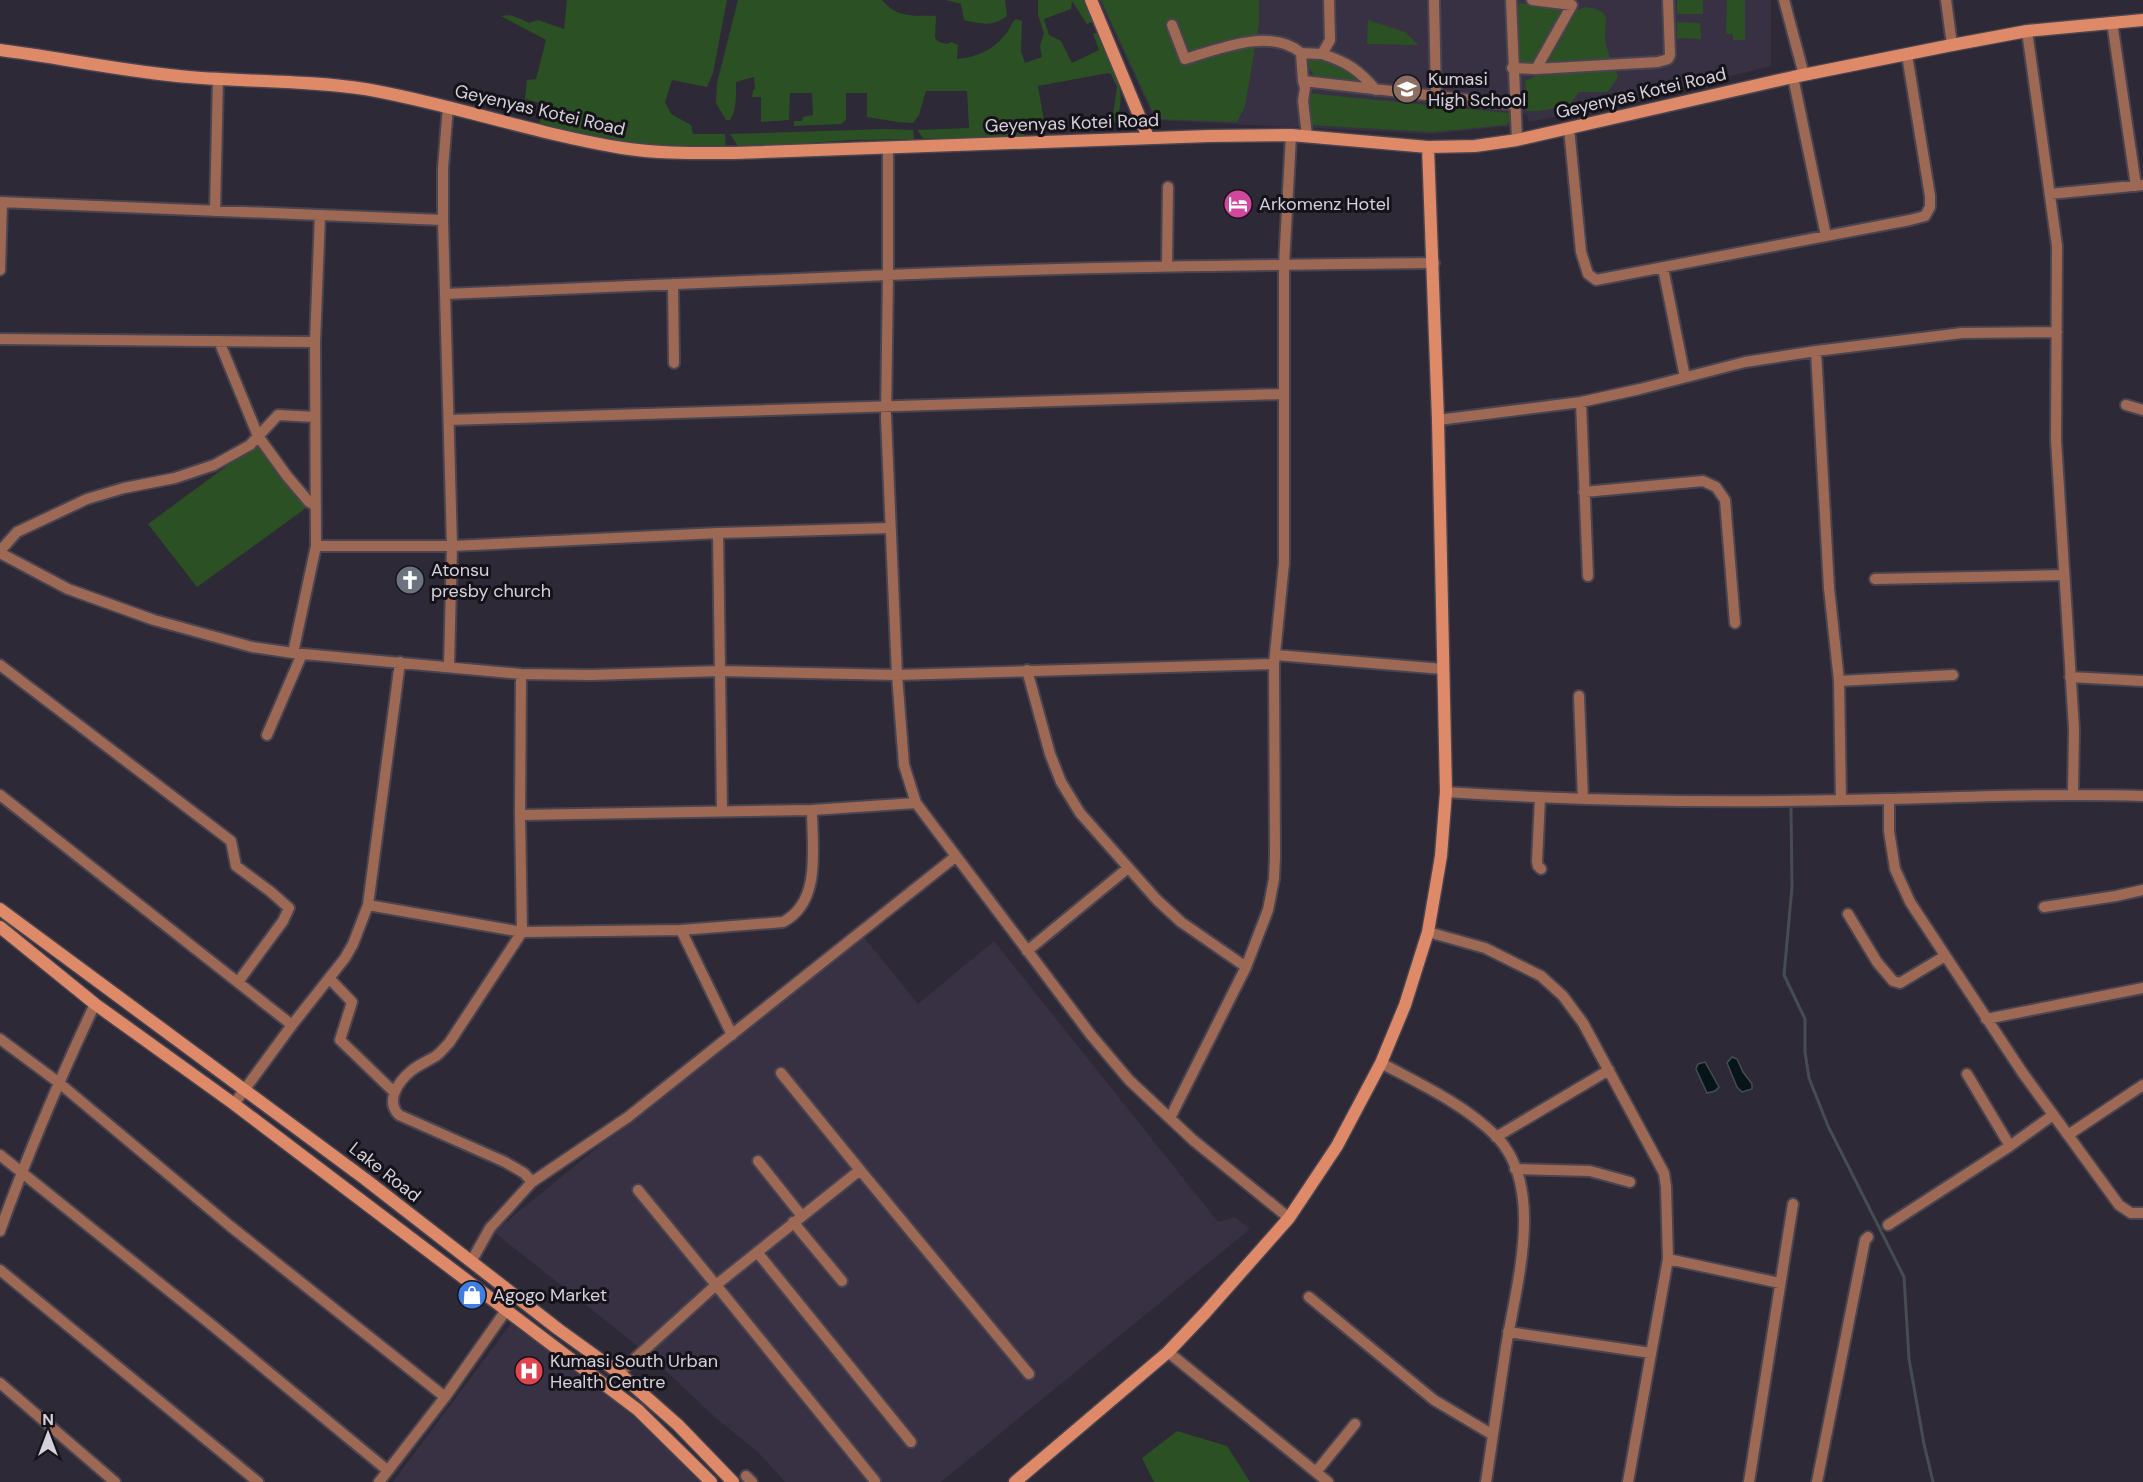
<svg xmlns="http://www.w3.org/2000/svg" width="2143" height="1482" font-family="'DM Sans',sans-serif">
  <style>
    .built { fill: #383143 }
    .green { fill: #2a5023 }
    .water { fill: #071518; stroke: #454d52; stroke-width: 1.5 }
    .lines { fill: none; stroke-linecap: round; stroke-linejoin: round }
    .stream { stroke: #454d52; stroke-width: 3 }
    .street-casing { stroke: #494450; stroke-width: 14 }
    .secondary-casing { stroke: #494450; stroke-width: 15 }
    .street { stroke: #9d6954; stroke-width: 10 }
    .secondary { stroke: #de8a69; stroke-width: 12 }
    .labels { text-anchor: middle; stroke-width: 6; stroke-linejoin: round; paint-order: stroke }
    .poi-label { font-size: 18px; fill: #d5d1da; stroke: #151319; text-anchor: start }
    .street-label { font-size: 18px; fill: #d5d1da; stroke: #151319 }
  </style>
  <rect width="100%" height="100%" fill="#2e2936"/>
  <path class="built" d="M 1099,0 L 1771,0 L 1771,66 L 1576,113 L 1529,122 L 1527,115 L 1511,113 L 1512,122 L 1509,126 L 1432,134 L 1155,120 Z
    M 863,936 L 918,1004 L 994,941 L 1218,1222 L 1235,1217 L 1250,1229 L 941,1482 L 785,1482 L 757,1451 L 717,1419 L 650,1356 L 494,1232 L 599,1146 L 718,1054 Z
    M 513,1321 L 649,1420 L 710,1482 L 393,1482 Z"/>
  <path class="green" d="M 567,0 L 727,0 L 713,73 L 707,87 L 672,80 L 665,102 L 671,114 L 691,125 L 693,134 L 725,134 L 726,149 L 632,145 L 539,127 L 543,104 L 525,99 L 527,80 L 536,79 L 546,40 L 501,16 C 511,13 520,19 529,23 L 538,20 L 564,29 Z
    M 738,0 L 882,0 C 898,19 914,15 936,16 L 935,38 L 939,42 L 947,44 L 951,42 L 958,45 L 957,59 C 976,57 992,51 1005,35 C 1010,30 1010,24 1016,19 L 1022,21 L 1021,51 L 1025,63 L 1042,57 L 1040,46 L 1044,33 L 1038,15 L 1038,0 L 1085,0 L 1095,21 L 1087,24 L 1072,1 L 1071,9 L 1044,19 L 1049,35 L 1061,41 L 1072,63 L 1099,50 L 1093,34 L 1099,32 C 1112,64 1129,86 1116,122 L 1112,122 L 1117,87 L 1111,74 L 1108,73 L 1038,86 L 1045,127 L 1025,127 L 1024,139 L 966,140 L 923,138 L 917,130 L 969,128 L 967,91 L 926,91 L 919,115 L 913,123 L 898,122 L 867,117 L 867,93 L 846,93 L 846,120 L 841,124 L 794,126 L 794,121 L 802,121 L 803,117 L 813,115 L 812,93 L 790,93 L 789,120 L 761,122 L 761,97 L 752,97 L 753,90 L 755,89 L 754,77 L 736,82 C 736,95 737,109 730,120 L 726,120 L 716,103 L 717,83 Z
    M 946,0 L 1005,0 L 1007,16 C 993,27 981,24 964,20 L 961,4 Z
    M 1101,0 L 1259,0 L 1259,24 L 1245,106 L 1237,122 L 1156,119 Z
    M 1677,0 L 1703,0 L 1703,14 L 1677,14 Z
    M 1727,0 L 1745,0 L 1745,40 L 1733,40 L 1733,34 L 1726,34 Z
    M 1517,3 L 1560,8 L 1564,12 L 1533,65 L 1520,63 L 1513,34 Z
    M 1585,7 C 1618,11 1601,24 1606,45 C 1609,56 1614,66 1618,77 L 1608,92 L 1579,92 L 1569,106 L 1540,111 L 1527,111 L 1525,81 L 1538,75 L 1574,12 Z
    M 1368,20 L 1405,32 L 1418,45 L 1367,44 Z
    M 1677,22 L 1700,23 L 1701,39 L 1677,38 Z
    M 1335,59 L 1368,83 L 1317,80 L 1307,65 L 1308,60 Z
    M 1307,93 L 1509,113 L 1510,121 L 1506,125 L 1433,132 L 1307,125 Z
    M 886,129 L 913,130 L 914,139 L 851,140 L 739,148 L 730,134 Z
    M 258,443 L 306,508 L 197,587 L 148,524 Z
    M 1177,1431 L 1227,1446 L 1250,1482 L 1154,1482 L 1142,1458 Z"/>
  <path class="water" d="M 1732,1057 L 1737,1059 L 1743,1072 L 1752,1084 L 1752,1089 L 1742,1092 L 1737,1087 L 1727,1063 Z
    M 1705,1062 L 1719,1087 L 1715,1091 L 1707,1093 L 1696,1069 L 1698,1064 Z"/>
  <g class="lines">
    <path class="stream" d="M 1791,807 L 1792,887 L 1784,975 L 1805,1019 L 1805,1052 L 1809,1078 L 1828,1126 L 1904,1277 L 1909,1359 L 1924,1444 L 1933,1482"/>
    <g class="street-casing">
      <path id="street" d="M 1434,0 L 1436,97
        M 1511,0 L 1517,140
        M 1532,0 L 1572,5 L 1536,69
        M 1784,0 L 1804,75
        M 1946,0 L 1952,45
        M 2112,22 L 2136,186
        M 1172,25 L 1185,59 C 1219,49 1271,27 1301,53 L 1303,81
        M 2027,31 L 2057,246 L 2056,440 L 2074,729 L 2073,794
        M 1301,53 L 1322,54 L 1330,40 L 1329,0
        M 1322,54 C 1347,62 1359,70 1376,90
        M 1512,68 L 1536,69 L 1658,62 L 1668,59 L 1670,55 L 1668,0
        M 1793,77 L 1826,236
        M 448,107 L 443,168 L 443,220 L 452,546 L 449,666
        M 1569,128 L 1581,252 L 1588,274 L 1596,280 L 1910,220 L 1925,216 L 1930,207 L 1930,196 L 1907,55
        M 1291,135 L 1284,265 L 1284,563 L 1274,664 L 897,675 L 886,417 L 888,275 C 1070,267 1252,265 1434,263
        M 1307,136 L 1303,101 L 1305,88 L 1303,81 L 1516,105
        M 2050,194 L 2143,185
        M 0,202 L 320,215
        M 215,211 L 218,78
        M 1167,266 L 1168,187
        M 1663,268 L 1685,377
        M 0,270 L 2,203
        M 673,284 L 674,363
        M 445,294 L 888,275 L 888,147
        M 0,339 L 315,342
        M 219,341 L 258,436 L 287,476 L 309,502 L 316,506
        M 1816,351 L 1829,588 L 1839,681 L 1841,800
        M 1581,402 L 1588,576
        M 2126,405 L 2143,410
        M 449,420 L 1283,394
        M 1438,420 L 1581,402 L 1640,389 L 1745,362 L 1816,351 L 1962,333 L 2057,332
        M 1584,492 L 1703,481 L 1716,487 L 1725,500 L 1735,623
        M 718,533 L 722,811
        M 316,546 L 452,546 L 718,533 L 890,528
        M 0,551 L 17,532 L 87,499 L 124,488 L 175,478 L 214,465 L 250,445 L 278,415 L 315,417
        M 0,553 L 68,589 L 154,620 L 252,647 L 293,653 L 521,674 L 591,675 L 720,671 L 897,675 L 904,765 L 916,803 L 1091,1035 L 1129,1080 L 1193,1140 L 1289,1218
        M 1875,579 L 2064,575
        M 293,653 L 316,546 L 315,342 L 320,215 L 443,220
        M 1276,655 L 1443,669
        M 0,665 L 231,841 L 236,866 L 271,892 L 289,908 L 283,921 L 238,982
        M 1027,670 L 1050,754 L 1061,782 L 1080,813 L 1157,900 L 1181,922 L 1246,967
        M 2070,677 L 2143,681
        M 1839,681 L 1953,675
        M 1579,696 L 1583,799
        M 267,735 L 302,654
        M 1446,792 C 1593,802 1741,803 1888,799 C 1973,797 2058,793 2143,796
        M 0,795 L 292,1025 L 234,1104
        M 1540,798 L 1537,861 L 1538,866 L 1541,869
        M 1889,799 L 1889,831 L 1895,869 L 1910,902 L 2022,1072 L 2068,1135 L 2143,1085
        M 520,815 L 812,810
        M 368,905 L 522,932 L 520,815 L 521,674
        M 2044,907 L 2116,896 L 2143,890
        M 1848,914 L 1877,962 L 1893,981 L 1900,983 L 1945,956
        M 681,930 L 732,1035
        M 1428,932 L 1485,948 L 1541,976 L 1563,996 L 1583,1023 L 1664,1173 L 1666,1187 L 1668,1259 L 1628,1482
        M 1027,951 L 1128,868
        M 329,978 L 352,1002 L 340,1040 L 394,1092
        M 1986,1019 L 2143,988
        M 292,1025 L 345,958 L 353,944 L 368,905 L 400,662
        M 0,1039 L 58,1082 L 230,1226 L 445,1397
        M 1381,1063 C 1420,1084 1464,1104 1496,1136 C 1546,1187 1516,1285 1506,1347 C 1499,1392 1493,1437 1486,1482
        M 781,1073 L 860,1170 L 716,1285 L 875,1481
        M 1967,1074 L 2010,1146
        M 1170,1118 L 1246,967 L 1268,910 L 1274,879 L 1275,856 L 1274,664
        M 2068,1135 L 2119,1205 L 2131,1213 L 2143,1213
        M 1496,1137 L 1609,1070
        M 0,1155 L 213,1326 L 387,1470
        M 758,1161 L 801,1215
        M 1515,1169 L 1590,1171 L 1630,1182
        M 860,1170 L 1029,1374
        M 532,1182 L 524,1173 L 505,1162 L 399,1115 C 385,1101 398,1082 411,1071 C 418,1065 428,1061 436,1056 C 441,1052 445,1047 449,1043 L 522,932 L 681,930 L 783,922 C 822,902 812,847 812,810 L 916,803
        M 793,1222 L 842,1281
        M 1888,1225 L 2010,1146 L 2053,1115
        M 0,1231 C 28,1153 60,1078 95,1004
        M 757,1252 L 911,1442
        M 1668,1259 L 1780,1283
        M 471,1262 L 490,1228 L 532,1182 L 628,1117 L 955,857
        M 0,1270 L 258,1482
        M 1309,1297 L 1434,1400 L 1493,1435
        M 1508,1332 L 1651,1353
        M 1168,1352 L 1328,1482
        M 619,1373 L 716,1285 L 638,1190
        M 0,1383 L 115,1482
        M 1316,1472 L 1355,1424
        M 746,1476 L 752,1482
        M 379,1482 L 445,1397 L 507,1309
        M 1749,1482 L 1793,1204
        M 1817,1482 L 1865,1240 L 1868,1237"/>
    </g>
    <g class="secondary-casing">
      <path id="secondary" d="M 1091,0 L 1148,137
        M 0,50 C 63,58 126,72 189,77 C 248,82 307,80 365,89 C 452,104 535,134 622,148 C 659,154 698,153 735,153 L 1209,136 L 1291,135 L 1428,147 L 1475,146 L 1517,140 L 1793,77 L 1952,45 L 2027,31 L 2143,20
        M 0,909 L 365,1179 L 558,1329 L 619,1373 L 678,1425 L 733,1482
        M 0,927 L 95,1004 L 234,1104 L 638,1410 L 711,1482
        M 1015,1482 L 1168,1352 L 1205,1313 L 1289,1218 L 1337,1146 L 1381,1063 L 1405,1005 L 1428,932 L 1441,856 L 1446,792 L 1438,420 L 1428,147"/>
    </g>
    <use href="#street" class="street"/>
    <use href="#secondary" class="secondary"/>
  </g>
  <defs>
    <g id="school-disc" transform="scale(1.5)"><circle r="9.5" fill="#8d6e63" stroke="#151319"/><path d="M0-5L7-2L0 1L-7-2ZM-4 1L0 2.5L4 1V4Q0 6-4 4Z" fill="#fff"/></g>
    <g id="hotel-disc" transform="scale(1.5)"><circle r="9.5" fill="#d1479c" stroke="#151319"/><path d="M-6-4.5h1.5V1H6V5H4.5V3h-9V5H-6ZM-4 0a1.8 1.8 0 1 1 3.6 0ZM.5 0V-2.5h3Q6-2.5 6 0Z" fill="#fff"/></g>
    <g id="church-disc" transform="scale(1.5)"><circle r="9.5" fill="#6b7280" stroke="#151319"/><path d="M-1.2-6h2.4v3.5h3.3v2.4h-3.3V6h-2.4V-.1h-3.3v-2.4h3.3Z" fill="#fff"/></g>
    <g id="shop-disc" transform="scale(1.5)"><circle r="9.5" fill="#3f7fe0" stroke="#151319"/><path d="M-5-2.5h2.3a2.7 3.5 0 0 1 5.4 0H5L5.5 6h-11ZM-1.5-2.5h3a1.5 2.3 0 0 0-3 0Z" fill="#fff"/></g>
    <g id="hospital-disc" transform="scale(1.5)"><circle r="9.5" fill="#e0444e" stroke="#151319"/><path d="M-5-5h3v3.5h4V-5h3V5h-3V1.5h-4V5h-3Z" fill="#fff"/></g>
  </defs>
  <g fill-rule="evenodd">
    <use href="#school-disc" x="1407" y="89"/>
    <use href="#hotel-disc" x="1238" y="204"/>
    <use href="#church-disc" x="410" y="580"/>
    <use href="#shop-disc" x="472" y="1295"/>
    <use href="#hospital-disc" x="529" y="1371"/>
  </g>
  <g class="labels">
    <g class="poi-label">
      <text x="1428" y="85">Kumasi<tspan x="1428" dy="21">High School</tspan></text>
      <text x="1259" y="210">Arkomenz Hotel</text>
      <text x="431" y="576">Atonsu<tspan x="431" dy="21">presby church</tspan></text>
      <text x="493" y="1301">Agogo Market</text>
      <text x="550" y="1367">Kumasi South Urban<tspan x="550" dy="21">Health Centre</tspan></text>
    </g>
    <g class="street-label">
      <text transform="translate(1641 93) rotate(-13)" y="6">Geyenyas Kotei Road</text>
      <text transform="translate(540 110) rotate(13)" y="6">Geyenyas Kotei Road</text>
      <text transform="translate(1072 123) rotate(-2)" y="6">Geyenyas Kotei Road</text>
      <text transform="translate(385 1172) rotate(38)" y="6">Lake Road</text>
    </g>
  </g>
  <g transform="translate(48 1434)" stroke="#151319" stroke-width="4.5" paint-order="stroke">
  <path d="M0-4.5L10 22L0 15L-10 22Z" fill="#d5d1da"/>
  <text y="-9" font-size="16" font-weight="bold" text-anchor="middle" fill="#d5d1da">N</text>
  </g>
</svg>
